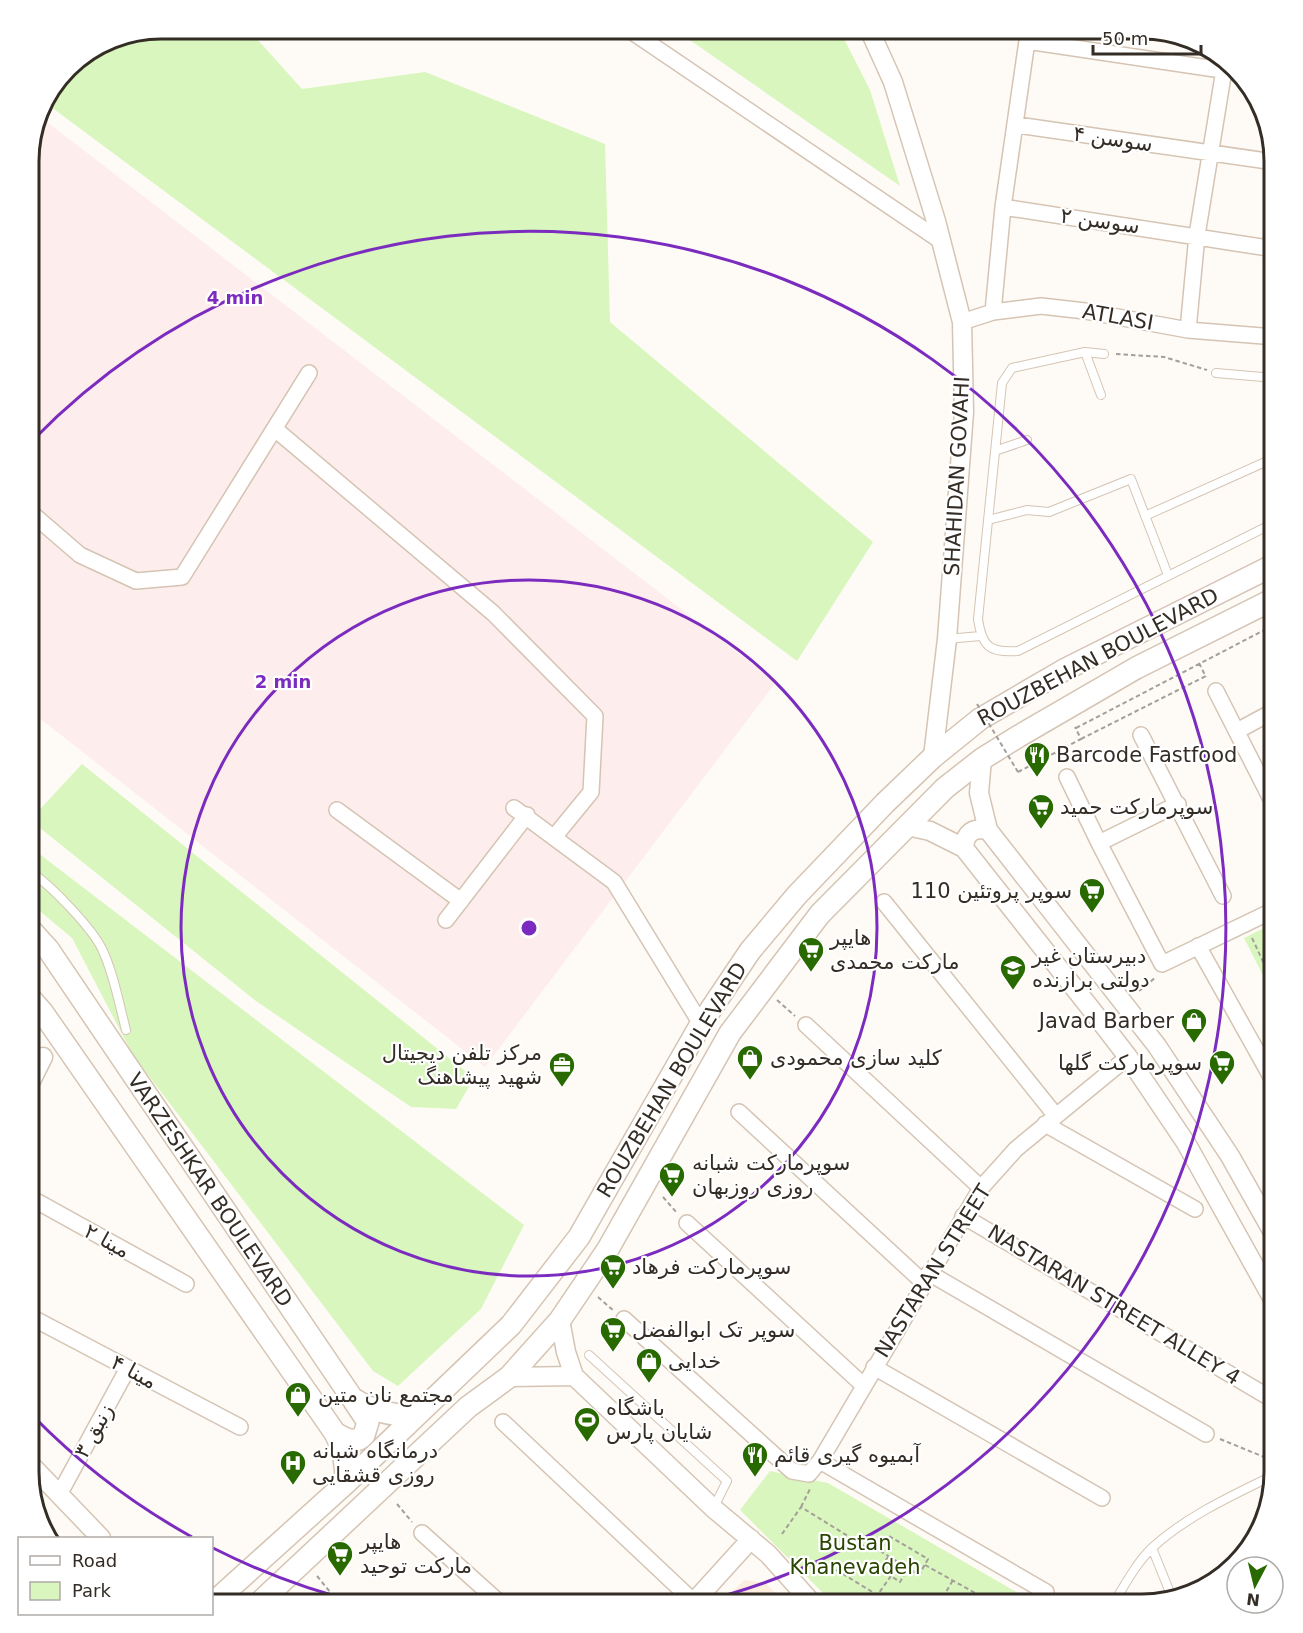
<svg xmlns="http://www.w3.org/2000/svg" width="1303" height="1633" font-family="'DejaVu Sans',Cairo,sans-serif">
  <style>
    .built { fill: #fceddf }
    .industrial { fill: #feeded }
    .green { fill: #d8f6bd }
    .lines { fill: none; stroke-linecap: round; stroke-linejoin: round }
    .service-casing { stroke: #d5c4b3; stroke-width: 10 }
    .minor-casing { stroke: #d5c4b3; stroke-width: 18 }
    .tertiary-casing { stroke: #d5c4b3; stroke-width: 21 }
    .secondary-casing { stroke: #d5c4b3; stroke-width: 24 }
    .path { stroke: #a49f9a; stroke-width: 2; stroke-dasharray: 4.5 3; stroke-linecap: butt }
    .service { stroke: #fff; stroke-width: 8 }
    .minor { stroke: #fff; stroke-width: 15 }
    .tertiary { stroke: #fff; stroke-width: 18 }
    .secondary { stroke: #fff; stroke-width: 21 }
    .path-bridge { stroke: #a49f9a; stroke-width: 2; stroke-dasharray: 4.5 3; stroke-linecap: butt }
    .ring { fill: none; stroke: #7b2cbf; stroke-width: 3 }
    .labels { text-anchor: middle; stroke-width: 4.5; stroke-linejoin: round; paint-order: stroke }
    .street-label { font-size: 21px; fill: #342d26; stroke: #fff }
    .poi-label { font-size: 21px; fill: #342d26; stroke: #fff; text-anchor: start }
    .park-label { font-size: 21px; fill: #2a4500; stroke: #fff }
    .rim { fill: none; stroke: #342d26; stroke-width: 3 }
    .centre { fill: #7b2cbf; stroke: #fff; stroke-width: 3 }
    .ring-label { font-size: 18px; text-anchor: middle; font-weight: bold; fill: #7b2cbf; stroke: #fff; stroke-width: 4.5; stroke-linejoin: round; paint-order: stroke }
  </style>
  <rect width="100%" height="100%" fill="#fefbf7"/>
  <path class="built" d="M 744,1580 L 766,1583 L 785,1604 L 721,1604 Z"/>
  <path class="industrial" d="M 39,116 L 776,682 L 485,1067 L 29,710 L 29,152 Z"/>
  <path class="green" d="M 162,29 L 248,29 L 302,89 L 425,72 L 605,144 L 610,322 L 873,542 L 797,661 L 43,101 L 74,62 L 111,39 Z
    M 674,29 L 839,29 L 870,90 L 900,186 Z
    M 82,764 L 474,1078 L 456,1109 L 411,1107 L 256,1001 L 30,820 Z
    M 29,846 L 524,1225 L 481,1309 L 398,1386 L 373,1371 L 133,1055 L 72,938 L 29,902 Z
    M 1274,923 L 1274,997 L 1244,938 Z
    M 770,1471 L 828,1483 L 1037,1604 L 834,1604 L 740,1510 Z"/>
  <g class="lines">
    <g class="service-casing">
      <path id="service" d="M 1085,352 L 1101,395
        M 1104,354 L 1085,352 L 1012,368 L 1002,383 L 978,619 C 982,647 990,653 1018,651 L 1274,523
        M 1216,373 L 1274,378
        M 995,451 L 1027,440
        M 1145,516 L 1274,458
        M 988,520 L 1027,510 L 1049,512 L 1131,479 L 1168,575
        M 947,639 L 980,636
        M 29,871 C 49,883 92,928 102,949 C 114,974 119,1004 126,1030
        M 589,1355 L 727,1481 L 714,1507
        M 1152,1548 L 1171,1595
        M 1113,1604 C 1125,1585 1136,1563 1153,1547 C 1187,1516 1233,1495 1274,1475"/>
    </g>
    <g class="minor-casing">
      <path id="minor" d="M 628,29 L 941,241
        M 1017,125 L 1274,162
        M 1003,207 L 1274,249
        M 993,312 L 1003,207 L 1027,41 L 1235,72
        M 962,322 L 993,312 L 1041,306 L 1085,311 L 1188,330 L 1274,337
        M 1188,330 L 1197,235 L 1224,70
        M 275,429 L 493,613 L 595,716 L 591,792 L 555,836
        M 29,511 L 80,555 L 136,581 L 182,577 L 309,373
        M 1216,691 L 1274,805
        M 1237,731 L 1274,711
        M 1141,735 L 1223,896
        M 1067,777 L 1099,843 L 1162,964 L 1274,910
        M 514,808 L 614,882 L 701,1024
        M 337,810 L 461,901
        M 1099,843 L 1178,804
        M 884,902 L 1056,1116
        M 446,920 L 527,815
        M 1198,946 L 1274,1082
        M 806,1025 L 981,1188
        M 739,1112 L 924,1283
        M 1045,1124 L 1195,1209
        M 29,1197 L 186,1284
        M 963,1216 L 1265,1395
        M 687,1223 L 863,1385
        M 929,1273 L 1206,1434
        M 29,1316 L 240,1427
        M 624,1319 L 792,1471 L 809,1474 L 820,1461 L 981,1188 L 1016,1149 L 1128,1057
        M 874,1367 L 1102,1498
        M 503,1422 L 694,1602
        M 820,1461 L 1046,1592
        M 60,1493 L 128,1368
        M 422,1533 L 501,1604"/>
    </g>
    <g class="tertiary-casing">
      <path id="tertiary" d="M 869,29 L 893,82 L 936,221 L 962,322 L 964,412 L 947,639 L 933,757
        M 982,759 L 979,793 L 988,830 L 1157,1046 L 1230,1156 L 1274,1234
        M 907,826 L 930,831 L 964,848 L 1091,1009 L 1128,1057 L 1186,1143 L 1274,1301
        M 964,848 C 965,833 973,827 988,830
        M 29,1085 L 43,1057
        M 560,1320 L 566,1352 L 574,1376 L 713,1508 L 768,1554 L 813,1604
        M 509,1377 L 574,1376
        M 29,1463 L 101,1538
        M 692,1604 L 751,1539"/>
    </g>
    <g class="secondary-casing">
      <path id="secondary" d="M 29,928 L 48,949 L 352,1398 C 373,1412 391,1415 416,1416
        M 29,997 L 43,1013 L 335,1433 L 343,1450 L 347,1482
        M 335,1433 C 345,1439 355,1445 364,1435 L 368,1422 L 354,1401
        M 212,1604 L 347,1482 L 511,1325 L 579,1237 L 701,1024 L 750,951 L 797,895 L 885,803 L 933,757 L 980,719 L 1064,670 L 1274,565
        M 258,1604 L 468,1407 L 509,1377 L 560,1320 L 608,1249 L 730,1033 L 820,914 L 945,788 L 982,759 L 1019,736 L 1136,668 L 1274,599"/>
    </g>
    <path class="path" d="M 1116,354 L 1164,357 L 1207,370
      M 1199,663 L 1206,677
      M 1076,728 L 1274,625
      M 1081,739 L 1206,676
      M 1056,753 L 1062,764
      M 1018,772 L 1081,739 L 1075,727
      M 1252,938 L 1274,985
      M 1139,991 L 1156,977
      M 777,1000 L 795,1016
      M 663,1197 L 677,1213
      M 598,1297 L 614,1311
      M 1220,1439 L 1264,1457 L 1274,1442
      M 397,1504 L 412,1522
      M 801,1507 L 810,1489
      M 782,1534 L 801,1507 L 864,1546 L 880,1551
      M 889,1536 L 928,1559 L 919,1575 L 880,1551 Z
      M 888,1557 L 880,1569 L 900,1582 L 908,1568
      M 925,1565 L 986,1599 L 982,1604
      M 817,1568 L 825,1563 L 892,1604
      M 317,1576 L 340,1604
      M 871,1604 L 891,1576
      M 939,1604 L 953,1580"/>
    <use href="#service" class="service"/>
    <use href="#minor" class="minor"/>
    <use href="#tertiary" class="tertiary"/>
    <use href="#secondary" class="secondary"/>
    <path class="path-bridge" d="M 977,704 L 1018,772"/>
  </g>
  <g class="ring">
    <circle cx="529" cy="928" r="348"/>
    <path d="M361 1603A696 696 0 0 1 213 1548M192 1537A696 696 0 0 1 33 1416M33 440A696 696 0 1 1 697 1603"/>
  </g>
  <defs>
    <g id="restaurant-pin" transform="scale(1.35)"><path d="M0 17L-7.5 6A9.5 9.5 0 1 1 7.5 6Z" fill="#296a00" stroke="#fff"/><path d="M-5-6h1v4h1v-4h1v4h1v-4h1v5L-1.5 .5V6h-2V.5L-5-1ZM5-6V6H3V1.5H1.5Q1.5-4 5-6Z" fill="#fff"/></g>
    <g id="supermarket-pin" transform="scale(1.35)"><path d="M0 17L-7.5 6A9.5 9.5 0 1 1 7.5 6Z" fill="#296a00" stroke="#fff"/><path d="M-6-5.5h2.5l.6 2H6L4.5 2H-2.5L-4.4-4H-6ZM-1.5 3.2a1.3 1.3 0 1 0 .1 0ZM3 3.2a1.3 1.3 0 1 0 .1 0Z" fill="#fff"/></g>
    <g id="school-pin" transform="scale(1.35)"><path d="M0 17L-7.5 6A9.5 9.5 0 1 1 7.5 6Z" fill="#296a00" stroke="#fff"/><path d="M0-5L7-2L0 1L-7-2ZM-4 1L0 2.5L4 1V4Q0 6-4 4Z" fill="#fff"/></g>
    <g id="shop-pin" transform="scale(1.35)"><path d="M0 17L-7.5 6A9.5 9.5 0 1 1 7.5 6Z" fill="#296a00" stroke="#fff"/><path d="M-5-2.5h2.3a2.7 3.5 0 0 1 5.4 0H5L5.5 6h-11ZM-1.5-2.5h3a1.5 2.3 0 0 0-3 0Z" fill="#fff"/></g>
    <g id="office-pin" transform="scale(1.35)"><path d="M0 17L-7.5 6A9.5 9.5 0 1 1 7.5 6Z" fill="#296a00" stroke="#fff"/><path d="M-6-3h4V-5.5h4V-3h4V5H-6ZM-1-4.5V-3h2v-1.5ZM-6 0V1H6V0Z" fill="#fff"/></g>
    <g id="stadium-pin" transform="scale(1.35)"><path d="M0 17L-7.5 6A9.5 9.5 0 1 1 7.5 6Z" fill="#296a00" stroke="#fff"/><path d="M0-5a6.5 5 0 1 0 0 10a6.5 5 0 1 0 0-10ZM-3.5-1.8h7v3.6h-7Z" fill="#fff"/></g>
    <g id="hospital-pin" transform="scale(1.35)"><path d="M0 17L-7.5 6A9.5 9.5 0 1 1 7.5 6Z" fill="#296a00" stroke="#fff"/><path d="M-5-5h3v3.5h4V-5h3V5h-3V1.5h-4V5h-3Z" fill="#fff"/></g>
  </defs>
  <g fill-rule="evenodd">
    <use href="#restaurant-pin" x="1037" y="755"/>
    <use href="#supermarket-pin" x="1041" y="807"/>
    <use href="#supermarket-pin" x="1092" y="891"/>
    <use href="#supermarket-pin" x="811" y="950"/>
    <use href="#school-pin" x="1013" y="968"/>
    <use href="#shop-pin" x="1194" y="1021"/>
    <use href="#shop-pin" x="750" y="1058"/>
    <use href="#supermarket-pin" x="1222" y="1063"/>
    <use href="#office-pin" x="562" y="1065"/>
    <use href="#supermarket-pin" x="672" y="1175"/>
    <use href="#supermarket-pin" x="613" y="1267"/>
    <use href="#supermarket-pin" x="613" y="1330"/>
    <use href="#shop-pin" x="649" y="1361"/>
    <use href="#shop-pin" x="298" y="1395"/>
    <use href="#stadium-pin" x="587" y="1420"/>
    <use href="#restaurant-pin" x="755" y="1455"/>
    <use href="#hospital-pin" x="293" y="1463"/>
    <use href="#supermarket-pin" x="340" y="1554"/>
  </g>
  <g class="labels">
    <g class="street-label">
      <text transform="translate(1113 139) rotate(8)" y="7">سوسن ۴</text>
      <text transform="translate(1100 221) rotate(8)" y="7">سوسن ۲</text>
      <text transform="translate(1118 317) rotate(10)" y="7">ATLASI</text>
      <text transform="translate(957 476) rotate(-87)" y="7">SHAHIDAN GOVAHI</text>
      <text transform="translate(1098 657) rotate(-28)" y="7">ROUZBEHAN BOULEVARD</text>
      <text transform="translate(672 1080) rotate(-59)" y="7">ROUZBEHAN BOULEVARD</text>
      <text transform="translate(210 1190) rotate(56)" y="7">VARZESHKAR BOULEVARD</text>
      <text transform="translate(107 1241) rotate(29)" y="7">مینا ۲</text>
      <text transform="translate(933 1271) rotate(-58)" y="7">NASTARAN STREET</text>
      <text transform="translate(1114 1305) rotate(31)" y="7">NASTARAN STREET ALLEY 4</text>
      <text transform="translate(134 1372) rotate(28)" y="7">مینا ۴</text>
      <text transform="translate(94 1431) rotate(-61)" y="7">زنبق ۳</text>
    </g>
    <g class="poi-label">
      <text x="1056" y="762">Barcode Fastfood</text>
      <text x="1060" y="814">سوپرمارکت حمید</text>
      <text x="1072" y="898" text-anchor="end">سوپر پروتئین 110</text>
      <text x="830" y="945">هایپر<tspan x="830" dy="24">مارکت محمدی</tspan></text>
      <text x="1032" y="963">دبیرستان غیر<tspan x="1032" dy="24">دولتی برازنده</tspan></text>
      <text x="1174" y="1028" text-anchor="end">Javad Barber</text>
      <text x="542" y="1060" text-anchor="end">مرکز تلفن دیجیتال<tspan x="542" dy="24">شهید پیشاهنگ</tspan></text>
      <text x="770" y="1065">کلید سازی محمودی</text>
      <text x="1202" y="1070" text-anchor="end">سوپرمارکت گلها</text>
      <text x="692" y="1170">سوپرمارکت شبانه<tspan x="692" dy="24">روزی روزبهان</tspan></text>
      <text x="632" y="1274">سوپرمارکت فرهاد</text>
      <text x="632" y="1337">سوپر تک ابوالفضل</text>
      <text x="668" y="1368">خدایی</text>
      <text x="318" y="1402">مجتمع نان متین</text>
      <text x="606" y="1415">باشگاه<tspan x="606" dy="24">شایان پارس</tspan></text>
      <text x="312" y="1458">درمانگاه شبانه<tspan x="312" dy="24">روزی قشقایی</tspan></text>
      <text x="774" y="1462">آبمیوه گیری قائم</text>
      <text x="360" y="1549">هایپر<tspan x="360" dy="24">مارکت توحید</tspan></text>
    </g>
    <g class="park-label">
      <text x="855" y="1550">Bustan<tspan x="855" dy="24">Khanevadeh</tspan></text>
    </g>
  </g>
  <path d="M0 0H1303V1633H0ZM161 39H1142A122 122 0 0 1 1264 161V1472A122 122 0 0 1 1142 1594H161A122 122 0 0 1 39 1472V161A122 122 0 0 1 161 39Z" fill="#fff" fill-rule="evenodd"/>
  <path class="rim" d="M161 39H1142A122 122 0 0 1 1264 161V1472A122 122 0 0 1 1142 1594H161A122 122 0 0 1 39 1472V161A122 122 0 0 1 161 39Z"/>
  <circle cx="529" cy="928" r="9" class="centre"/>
  <g class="ring-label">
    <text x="235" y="304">4 min</text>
    <text x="283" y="688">2 min</text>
  </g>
  <rect x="18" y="1537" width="195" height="78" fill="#ffffff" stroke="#aeaba8" stroke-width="1.5"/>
  <rect x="30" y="1556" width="30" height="9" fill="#ffffff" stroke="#aeaba8" stroke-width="1.5"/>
  <text x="72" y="1567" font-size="18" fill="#342d26">Road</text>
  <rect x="30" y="1582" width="30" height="18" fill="#d8f6bd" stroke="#aeaba8" stroke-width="1.5"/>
  <text x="72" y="1597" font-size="18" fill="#342d26">Park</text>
  <g transform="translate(1255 1585) rotate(187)"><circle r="28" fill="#ffffff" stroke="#aeaba8" stroke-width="1.5"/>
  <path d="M0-4.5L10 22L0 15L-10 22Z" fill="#296a00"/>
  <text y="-9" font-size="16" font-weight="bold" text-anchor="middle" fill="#342d26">N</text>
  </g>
  <path d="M1093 45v9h108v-9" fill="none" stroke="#342d26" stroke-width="3"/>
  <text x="1102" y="45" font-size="18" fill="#342d26" stroke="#ffffff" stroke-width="4.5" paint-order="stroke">50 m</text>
</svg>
